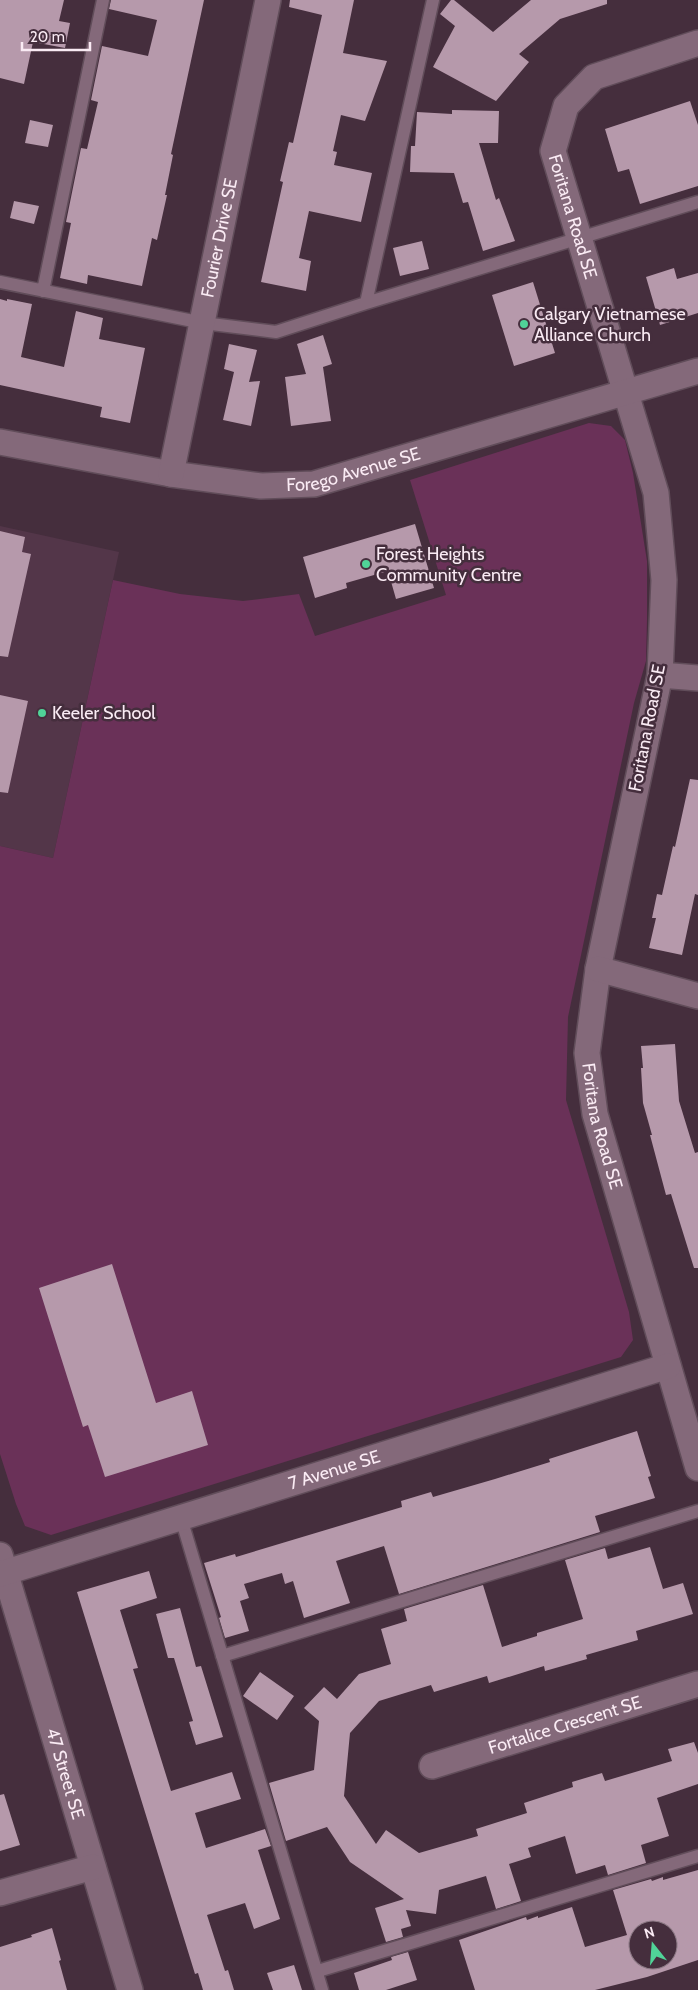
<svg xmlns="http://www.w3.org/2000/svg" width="698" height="1990" font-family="Cabin,sans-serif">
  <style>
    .built { fill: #533649 }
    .green { fill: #6a3158 }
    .building { fill: #b699ab; fill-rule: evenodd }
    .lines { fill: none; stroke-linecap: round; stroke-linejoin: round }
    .service-casing { stroke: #614d5a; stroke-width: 15 }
    .minor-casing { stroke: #614d5a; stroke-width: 28 }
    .service { stroke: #84697a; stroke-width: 12 }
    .minor { stroke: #84697a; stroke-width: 25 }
    .poi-dot { fill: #50d398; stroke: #452e3d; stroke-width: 2 }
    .labels { text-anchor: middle; stroke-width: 5; stroke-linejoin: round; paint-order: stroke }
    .street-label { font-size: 18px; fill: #faebf4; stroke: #452e3d }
    .poi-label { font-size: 18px; fill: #faebf4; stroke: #452e3d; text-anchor: start }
  </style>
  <rect width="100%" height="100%" fill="#452e3d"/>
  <path class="built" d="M 0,526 L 119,552 L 53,858 L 0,846 Z"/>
  <path class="green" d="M 589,423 L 611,426 L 625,440 L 633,473 L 647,561 L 647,620 L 646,661 L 634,703 L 568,1017 L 566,1100 L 629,1312 L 633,1340 L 621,1357 L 51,1535 L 25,1526 L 16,1504 L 0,1454 L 0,846 L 53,858 L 113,580 L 180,594 L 243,601 L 299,594 L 315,636 L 446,595 L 410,480 Z"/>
  <path class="building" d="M 0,0 L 64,0 L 59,21 L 70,23 L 65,48 L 33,42 L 24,84 L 0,78 Z
    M 111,0 L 204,0 L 171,154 L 173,155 L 165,195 L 167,195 L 157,240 L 152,238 L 142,286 L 88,275 L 87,284 L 60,278 L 71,223 L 66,222 L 81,148 L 87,149 L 98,102 L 91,100 L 102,46 L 148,56 L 157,20 L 109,9 Z
    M 290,0 L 354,0 L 343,53 L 387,61 L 365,121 L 341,115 L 333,151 L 337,152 L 334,165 L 372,173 L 361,222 L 309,211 L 299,258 L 311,261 L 306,291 L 261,282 L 283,182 L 280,181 L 289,142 L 293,143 L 322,15 L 289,7 Z
    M 451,0 L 454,0 L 493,32 L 531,0 L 607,0 L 607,4 L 560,19 L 519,54 L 529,62 L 496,101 L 433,67 L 455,26 L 440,14 Z
    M 690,101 L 698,125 L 698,186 L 640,204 L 629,169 L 618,172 L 605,129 Z
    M 452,110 L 499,111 L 498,143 L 479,143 L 496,200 L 499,198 L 515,241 L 483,251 L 468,202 L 463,203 L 454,173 L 410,172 L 411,146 L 415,146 L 417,112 L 452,114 Z
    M 30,120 L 53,125 L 48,147 L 25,143 Z
    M 14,201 L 39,206 L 34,224 L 10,218 Z
    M 422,241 L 429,269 L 400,276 L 393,248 Z
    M 674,268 L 677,279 L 698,273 L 698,313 L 660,325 L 646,277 Z
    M 533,282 L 555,353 L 514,366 L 492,295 Z
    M 0,299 L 7,301 L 7,299 L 32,304 L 21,357 L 64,367 L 76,311 L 103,318 L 99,339 L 145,348 L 130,423 L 100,417 L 102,407 L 0,385 Z
    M 323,335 L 332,364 L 323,367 L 331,421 L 291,426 L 285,377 L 306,374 L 297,344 Z
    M 229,344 L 257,350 L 249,382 L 260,381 L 251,426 L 223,420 L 234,372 L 224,369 Z
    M 415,524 L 434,588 L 396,599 L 388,571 L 346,583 L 347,588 L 315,598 L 303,557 Z
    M 0,531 L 25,537 L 22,552 L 31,554 L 8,657 L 0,656 Z
    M 0,695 L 28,701 L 8,793 L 0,792 Z
    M 690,779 L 698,780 L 698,895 L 695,894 L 682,955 L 649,948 L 656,918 L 652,918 L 657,894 L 662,895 L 673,846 L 675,847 Z
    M 675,1044 L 679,1101 L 695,1153 L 698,1152 L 698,1268 L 694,1268 L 671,1194 L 666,1195 L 650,1135 L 652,1135 L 643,1103 L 641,1068 L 643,1068 L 641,1046 Z
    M 112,1264 L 156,1403 L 192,1391 L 208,1445 L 105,1477 L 88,1425 L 83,1427 L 39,1288 Z
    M 637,1431 L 651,1476 L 648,1477 L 655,1498 L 595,1516 L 600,1532 L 399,1594 L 384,1546 L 336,1561 L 350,1603 L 304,1618 L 293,1581 L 285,1584 L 282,1573 L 244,1584 L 249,1598 L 240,1601 L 249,1631 L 225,1638 L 219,1618 L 221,1617 L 204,1563 L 235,1554 L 236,1557 L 402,1507 L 401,1501 L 431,1492 L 433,1497 L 495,1479 L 550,1462 L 549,1459 Z
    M 650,1547 L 663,1589 L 683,1583 L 693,1614 L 636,1631 L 638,1640 L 586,1655 L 587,1659 L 545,1671 L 544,1666 L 489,1683 L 487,1676 L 434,1692 L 431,1685 L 379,1701 L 350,1733 L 344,1796 L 376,1844 L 386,1830 L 419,1853 L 478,1836 L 476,1829 L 527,1813 L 524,1803 L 573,1787 L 572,1782 L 602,1773 L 605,1781 L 672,1761 L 668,1749 L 694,1742 L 698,1753 L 698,1784 L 657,1798 L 669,1836 L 641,1845 L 646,1863 L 608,1875 L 605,1865 L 576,1874 L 565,1836 L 528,1848 L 531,1857 L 509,1864 L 521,1901 L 496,1909 L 486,1876 L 439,1890 L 436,1914 L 406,1910 L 411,1926 L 401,1929 L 403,1937 L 386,1942 L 375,1908 L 404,1899 L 350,1862 L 327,1827 L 286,1841 L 269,1783 L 314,1770 L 319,1721 L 304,1708 L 324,1687 L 337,1699 L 359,1674 L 391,1664 L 381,1629 L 407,1621 L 404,1609 L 483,1585 L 502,1647 L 537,1636 L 537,1633 L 583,1619 L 565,1560 L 605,1548 L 608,1559 Z
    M 149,1571 L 157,1598 L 120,1610 L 138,1668 L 133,1669 L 171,1791 L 232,1772 L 241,1799 L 195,1813 L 206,1848 L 265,1829 L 271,1846 L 258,1850 L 280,1919 L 254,1929 L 245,1903 L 207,1915 L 225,1971 L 228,1970 L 234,1990 L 203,1990 L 198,1973 L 195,1974 L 77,1592 Z
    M 180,1608 L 196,1667 L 201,1666 L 223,1737 L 196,1745 L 189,1722 L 193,1721 L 174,1658 L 168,1658 L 156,1614 Z
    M 260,1672 L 294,1696 L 277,1720 L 243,1696 Z
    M 4,1794 L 20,1845 L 0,1851 L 0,1795 Z
    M 698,1870 L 698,1960 L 647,1977 L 595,1990 L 475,1990 L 459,1940 L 526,1917 L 527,1920 L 538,1916 L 538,1918 L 572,1907 L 585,1947 L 627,1935 L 613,1890 L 651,1879 L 652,1881 L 663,1877 L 663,1880 ZM 638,1930 L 668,1930 L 668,1960 L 638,1960 Z
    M 52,1928 L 61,1960 L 59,1961 L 67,1990 L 0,1990 L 0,1947 L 32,1937 L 31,1935 Z
    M 408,1952 L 417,1980 L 386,1990 L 359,1990 L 354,1973 L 392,1960 L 391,1957 Z
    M 294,1965 L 302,1990 L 273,1990 L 267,1973 Z"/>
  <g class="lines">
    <g class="service-casing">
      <path id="service" d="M 0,282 L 203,323 L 276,332 L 366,303 L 698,202
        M 43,291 L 103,0
        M 366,303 L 433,0
        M 181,1518 L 322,1990
        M 222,1656 L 698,1511
        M 318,1971 L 698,1856"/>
    </g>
    <g class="minor-casing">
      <g id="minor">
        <path id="s1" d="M 698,43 L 594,77 L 566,106 L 553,151 L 656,493 L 664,580 L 660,675 L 598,969 L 587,1053 L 595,1114 L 698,1468"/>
        <path id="s2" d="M 0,442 L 171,474 L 261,486 L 314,484 L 698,371"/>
        <path id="s3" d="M 171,474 L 268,0"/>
        <path d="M 660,675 L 698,678"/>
        <path d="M 598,969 L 698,996"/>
        <path id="s4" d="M 0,1555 L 130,1990"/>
        <path id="s5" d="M 0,1574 L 668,1366"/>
        <path id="s6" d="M 432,1766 L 698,1684"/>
        <path d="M 0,1893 L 93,1867"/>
      </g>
    </g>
    <use href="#service" class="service"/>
    <use href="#minor" class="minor"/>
  </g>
  <g class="poi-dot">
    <circle cx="524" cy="324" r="5"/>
    <circle cx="366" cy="564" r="5"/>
    <circle cx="42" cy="713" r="5"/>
  </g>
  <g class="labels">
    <g class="street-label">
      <text dy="6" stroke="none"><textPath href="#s1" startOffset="265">Foritana Road SE</textPath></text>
      <text dy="6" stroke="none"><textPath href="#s3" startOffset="241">Fourier Drive SE</textPath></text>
      <text dy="6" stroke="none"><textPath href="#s2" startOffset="359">Forego Avenue SE</textPath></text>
      <text transform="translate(647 728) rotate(-79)" y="6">Foritana Road SE</text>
      <text dy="6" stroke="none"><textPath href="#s1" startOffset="1196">Foritana Road SE</textPath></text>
      <text dy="6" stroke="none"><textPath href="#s5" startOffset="350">7 Avenue SE</textPath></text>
      <text dy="6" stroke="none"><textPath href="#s6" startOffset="139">Fortalice Crescent SE</textPath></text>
      <text dy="6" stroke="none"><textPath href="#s4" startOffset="228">47 Street SE</textPath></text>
    </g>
    <g class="poi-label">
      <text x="534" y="320">Calgary Vietnamese<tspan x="534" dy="21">Alliance Church</tspan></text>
      <text x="376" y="560">Forest Heights<tspan x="376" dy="21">Community Centre</tspan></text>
      <text x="52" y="719">Keeler School</text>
    </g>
  </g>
  <g transform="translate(653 1945) rotate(343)"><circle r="24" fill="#452e3d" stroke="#8d7a86"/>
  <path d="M0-4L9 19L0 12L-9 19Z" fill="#50d398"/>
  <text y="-8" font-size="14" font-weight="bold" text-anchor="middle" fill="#faebf4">N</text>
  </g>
  <path d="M22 42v8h68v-8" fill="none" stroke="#faebf4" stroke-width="2.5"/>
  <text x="30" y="42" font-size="15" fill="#faebf4" stroke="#452e3d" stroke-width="4" paint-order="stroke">20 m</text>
</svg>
